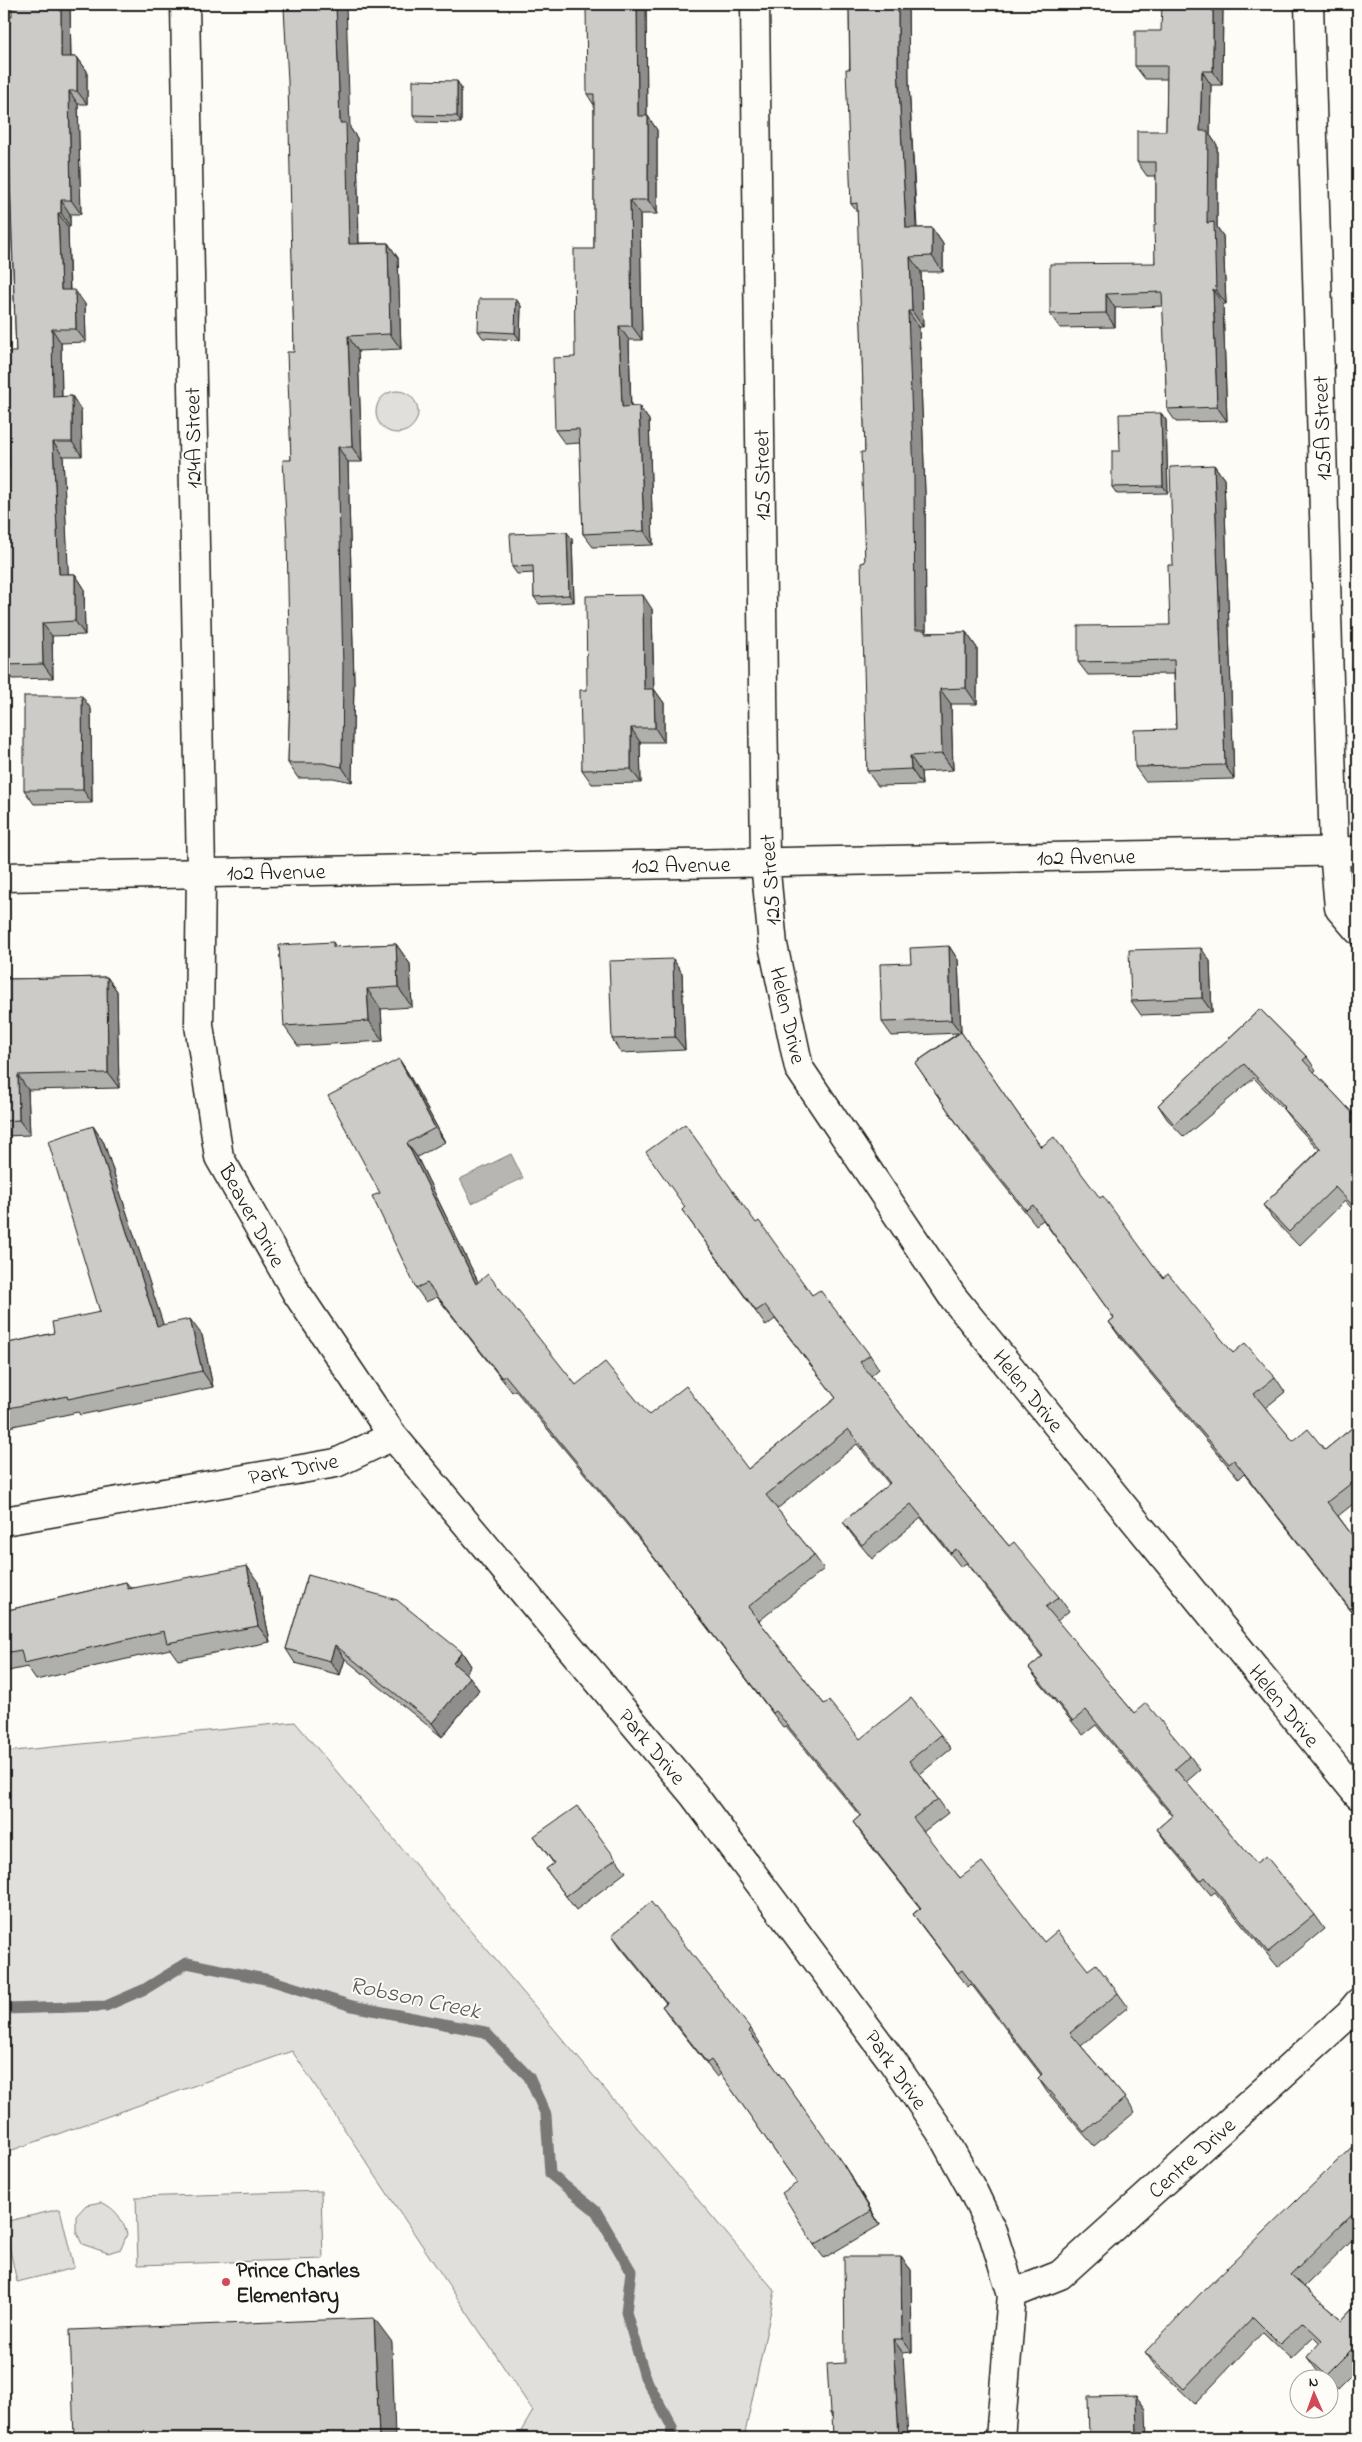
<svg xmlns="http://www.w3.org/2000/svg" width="1362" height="2442" font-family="'Indie Flower',sans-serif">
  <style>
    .green { fill: #e0dfdb; stroke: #7e7e7c }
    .water { fill: #b7b6b2; stroke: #797876 }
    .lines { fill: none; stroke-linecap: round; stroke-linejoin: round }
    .stream { stroke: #797876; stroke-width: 11 }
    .minor-casing { stroke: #1c1c1c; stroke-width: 31 }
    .minor { stroke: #fdfcf7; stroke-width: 28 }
    .wall { fill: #afafac; stroke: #1c1c1c }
    .shaded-wall { fill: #8f8e8c; stroke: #1c1c1c }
    .building { fill: #cccbc8; stroke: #1c1c1c }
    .poi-dot { fill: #d1495b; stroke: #fdfcf7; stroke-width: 2 }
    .labels { text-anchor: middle; stroke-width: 4; stroke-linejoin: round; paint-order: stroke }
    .street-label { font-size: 22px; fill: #1c1c1c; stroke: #fdfcf7 }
    .poi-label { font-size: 22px; font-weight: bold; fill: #1c1c1c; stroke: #fdfcf7; text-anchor: start }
    .water-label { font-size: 24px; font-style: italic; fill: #5a5a58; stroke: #fdfcf7 }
  </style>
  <rect width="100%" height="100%" fill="#fdfcf7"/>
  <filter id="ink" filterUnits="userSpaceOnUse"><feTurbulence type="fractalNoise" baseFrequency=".02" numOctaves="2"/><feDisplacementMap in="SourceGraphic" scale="10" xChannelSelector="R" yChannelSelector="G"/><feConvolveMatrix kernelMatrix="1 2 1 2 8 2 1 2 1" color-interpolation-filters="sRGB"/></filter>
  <g filter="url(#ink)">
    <path class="green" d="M376 412a21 21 0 1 1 42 0a21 21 0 1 1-42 0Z
      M 295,1722 L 775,2291 L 744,2438 L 517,2438 L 533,2411 L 292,2051 L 4,2153 L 4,1752 Z
      M 321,2191 L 323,2259 L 138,2265 L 136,2197 Z
      M 101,2202 C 116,2209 122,2218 127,2234 L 121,2249 L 108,2253 L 82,2244 L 76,2231 L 76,2216 L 86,2205 Z
      M 60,2209 L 74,2268 L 17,2282 L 4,2222 Z"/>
    <path class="water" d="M 4,262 L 8,262 L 9,317 L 4,319 Z
      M 511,1154 L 523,1178 L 472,1203 L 460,1179 Z"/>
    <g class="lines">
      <path class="stream" d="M 4,2009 L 106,2006 L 145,1989 L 187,1963 L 270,1980 L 352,2006 L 485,2032 L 529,2077 L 546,2115 L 550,2174 L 596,2211 L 631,2271 L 626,2312 L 645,2377 L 672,2427 L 671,2438"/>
      <g class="minor-casing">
        <path id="minor" d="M 185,4 L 201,873 L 199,1025 L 219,1157 L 296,1292 L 393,1436
          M 755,4 L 765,862 L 773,945 L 799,1068 L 952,1296 L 1358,1795
          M 1309,4 L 1334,851 L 1339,908 L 1358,930
          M 4,877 L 1358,851
          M 4,1521 L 336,1463 L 393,1436 L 693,1794 L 892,2061 L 940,2131 L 974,2193 L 992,2231 L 1012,2294 L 1000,2438
          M 1012,2294 L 1060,2275 L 1349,2014 L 1358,2003"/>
      </g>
      <use href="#minor" class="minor"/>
    </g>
    <path class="wall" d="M 70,4 L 71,57 L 77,57 L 87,71 L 87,104 L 78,104 L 81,214 L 70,214 L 70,227 L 68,227 L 70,290 L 85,304 L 86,342 L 61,343 L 62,397 L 72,396 L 81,410 L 82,456 L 63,456 L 68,574 L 75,574 L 84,588 L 85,635 L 52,636 L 53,678 L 12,679 L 4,668 L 4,469 L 9,468 L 16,352 L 7,105 L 5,105 L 4,104 L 4,16 L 12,16 Z
      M 646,4 L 647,116 L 657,130 L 657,214 L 640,214 L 642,340 L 629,340 L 631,407 L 639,406 L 649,420 L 653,545 L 593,547 L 583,534 L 580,443 L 565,444 L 555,430 L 575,357 L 594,249 L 594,105 L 587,94 Z
      M 849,4 L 908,4 L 909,83 L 917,228 L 932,228 L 943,244 L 943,272 L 921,272 L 923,327 L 919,327 L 925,493 L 926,632 L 927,633 L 966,632 L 977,648 L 977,704 L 951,704 L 953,770 L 921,772 L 922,785 L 878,786 L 867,771 L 865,562 L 865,452 L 858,213 L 851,204 Z
      M 1223,4 L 1222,85 L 1211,85 L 1210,135 L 1217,145 L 1217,227 L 1223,236 L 1226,304 L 1223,304 L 1227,421 L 1176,422 L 1167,409 L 1163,306 L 1115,308 L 1115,327 L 1060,328 L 1050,314 L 1155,263 L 1156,224 L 1156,176 L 1147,176 L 1137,162 L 1166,131 L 1167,79 L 1145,79 L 1135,66 L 1161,31 Z
      M 288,8 L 350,128 L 357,138 L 359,243 L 388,243 L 398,258 L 401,349 L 358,351 L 362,462 L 348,462 L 354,682 L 352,782 L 333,778 L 298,778 L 288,763 L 290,692 L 291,460 L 294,352 Z
      M 457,81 L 461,88 L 461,123 L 418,122 L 413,115 Z
      M 516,299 L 521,306 L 520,340 L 483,338 L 478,331 Z
      M 1161,413 L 1166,420 L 1168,493 L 1117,494 L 1112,487 L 1120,451 Z
      M 1214,465 L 1224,479 L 1234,779 L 1145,781 L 1135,767 L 1176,729 L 1174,674 L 1088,675 L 1078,662 L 1170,625 L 1173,565 Z
      M 572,539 L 574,602 L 539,604 L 534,597 L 534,573 L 517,574 L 512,567 Z
      M 652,609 L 654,689 L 664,703 L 664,742 L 640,742 L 641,783 L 592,784 L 582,770 L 587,690 Z
      M 91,709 L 92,803 L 34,804 L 24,790 Z
      M 333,942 L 336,947 L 396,944 L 410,964 L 412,1007 L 381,1009 L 383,1041 L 298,1046 L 284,1026 Z
      M 949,946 L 958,960 L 961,1032 L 1041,1147 L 1100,1198 L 1163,1278 L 1233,1353 L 1275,1377 L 1285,1392 L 1265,1408 L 1293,1441 L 1325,1450 L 1358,1423 L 1358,1500 L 1338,1516 L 1358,1543 L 1358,1620 L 1244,1474 L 1239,1479 L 1119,1336 L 1109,1322 L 1114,1318 L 1043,1220 L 1036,1225 L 973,1147 L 915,1063 L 958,1033 L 892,1036 L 882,1022 Z
      M 673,959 L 682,973 L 685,1050 L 621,1053 L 612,1039 Z
      M 1210,961 L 1212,1012 L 1141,1015 L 1131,1001 Z
      M 4,976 L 8,976 L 10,979 L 107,977 L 117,991 L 119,1088 L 28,1090 L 30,1135 L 4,1136 Z
      M 1260,1009 L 1307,1057 L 1316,1070 L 1314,1072 L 1358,1119 L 1358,1215 L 1345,1201 L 1299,1246 L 1273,1219 L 1263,1205 L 1319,1150 L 1293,1122 L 1283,1109 L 1254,1078 L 1184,1137 L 1167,1119 L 1158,1105 Z
      M 399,1059 L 408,1073 L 445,1142 L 417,1157 L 478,1282 L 576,1385 L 649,1415 L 748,1469 L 836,1398 L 775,1319 L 766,1326 L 682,1210 L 756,1223 L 812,1295 L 870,1355 L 879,1369 L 871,1376 L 940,1464 L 1009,1546 L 1059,1597 L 1069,1611 L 1057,1621 L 1134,1713 L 1190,1756 L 1200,1770 L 1186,1782 L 1256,1863 L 1314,1915 L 1324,1929 L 1278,1967 L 1215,1892 L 1211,1895 L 1167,1843 L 1157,1829 L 1172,1816 L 1096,1725 L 1083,1735 L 1039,1682 L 1029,1668 L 1042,1657 L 966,1563 L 961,1567 L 921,1518 L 872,1559 L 853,1536 L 843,1522 L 889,1484 L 857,1444 L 777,1509 L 814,1555 L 824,1569 L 759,1621 L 824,1704 L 860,1739 L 941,1735 L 951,1749 L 920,1774 L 948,1813 L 923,1832 L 960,1878 L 1044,1942 L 1088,1970 L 1118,1993 L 1128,2007 L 1081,2046 L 1125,2098 L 1135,2112 L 1094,2146 L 1047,2092 L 1038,2078 L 1041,2075 L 971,1984 L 968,1987 L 923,1928 L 913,1914 L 920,1908 L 863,1836 L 853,1822 L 860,1816 L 786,1726 L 783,1727 L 647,1549 L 515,1390 L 512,1392 L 437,1297 L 426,1302 L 416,1288 L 380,1193 Z
      M 93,1126 L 104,1143 L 163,1325 L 202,1335 L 213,1387 L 80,1415 L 78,1412 L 4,1428 L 4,1344 L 54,1333 L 100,1312 Z
      M 308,1575 L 462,1652 L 471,1666 L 466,1673 L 479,1690 L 442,1737 L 345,1659 L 340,1675 L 295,1663 L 286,1649 Z
      M 126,1582 L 131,1588 L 258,1582 L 270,1642 L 178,1660 L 170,1649 L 36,1680 L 27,1667 L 4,1672 L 4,1611 Z
      M 534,1836 L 616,1859 L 626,1872 L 576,1910 L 546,1869 L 554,1864 Z
      M 612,1935 L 751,2029 L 760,2043 L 758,2044 L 852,2178 L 880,2225 L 824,2258 L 814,2245 L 797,2183 L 721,2074 L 717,2077 L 672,2020 L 662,2006 L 666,2003 L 621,1948 Z
      M 1358,2141 L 1358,2234 L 1304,2287 L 1342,2320 L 1358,2303 L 1358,2369 L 1337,2390 L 1330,2383 L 1330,2380 L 1326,2380 L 1318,2372 L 1307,2357 L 1320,2343 L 1314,2337 L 1291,2359 L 1263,2332 L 1195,2404 L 1156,2367 L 1145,2352 Z
      M 901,2257 L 911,2270 L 912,2352 L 903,2353 L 832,2417 L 830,2413 L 845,2363 Z"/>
    <path class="shaded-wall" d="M 61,4 L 70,4 L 71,71 L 61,57 Z
      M 336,4 L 346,4 L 350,128 L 357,138 L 359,259 L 349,244 L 340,123 Z
      M 637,4 L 646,4 L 647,130 L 638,116 Z
      M 898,4 L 908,4 L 909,83 L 917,244 L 906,228 L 898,67 Z
      M 1213,4 L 1223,4 L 1222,85 L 1213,71 Z
      M 77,57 L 87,71 L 87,104 L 77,91 Z
      M 1202,71 L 1211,85 L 1210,135 L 1217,145 L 1217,227 L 1223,236 L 1226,304 L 1216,290 L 1207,223 L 1200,131 Z
      M 457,81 L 461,88 L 461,123 L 457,116 Z
      M 69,91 L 78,104 L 81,214 L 71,200 Z
      M 648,116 L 657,130 L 657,214 L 648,200 Z
      M 61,200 L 70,214 L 70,227 L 61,213 Z
      M 630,200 L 640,214 L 642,340 L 632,326 Z
      M 58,213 L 68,227 L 70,304 L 61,290 Z
      M 932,228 L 943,244 L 943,272 L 932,256 Z
      M 388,243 L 398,258 L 401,349 L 390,334 Z
      M 910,257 L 921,272 L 923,327 L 912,311 Z
      M 75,290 L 85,304 L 86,342 L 76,329 Z
      M 1213,290 L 1223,304 L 1227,421 L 1217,407 Z
      M 1106,294 L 1115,308 L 1115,327 L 1106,313 Z
      M 516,299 L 521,306 L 520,340 L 515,333 Z
      M 908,311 L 919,327 L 925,493 L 926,632 L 936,646 L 915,630 Z
      M 619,326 L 629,340 L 631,421 L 622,407 Z
      M 52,329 L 61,343 L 62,411 L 53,397 Z
      M 348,336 L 358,351 L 362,462 L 352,447 Z
      M 72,396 L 81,410 L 82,456 L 72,442 Z
      M 639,406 L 649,420 L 653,545 L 644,531 Z
      M 1161,413 L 1166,420 L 1168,493 L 1163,486 Z
      M 53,442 L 63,456 L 69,588 L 59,574 Z
      M 338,447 L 348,462 L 354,682 L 352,782 L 342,767 Z
      M 1214,465 L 1224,479 L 1234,779 L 1225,765 Z
      M 567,532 L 572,539 L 574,602 L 569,595 Z
      M 75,574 L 84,588 L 85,635 L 75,621 Z
      M 643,595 L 652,609 L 654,703 L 644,689 Z
      M 42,623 L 52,636 L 53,678 L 43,664 Z
      M 966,632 L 977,648 L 977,704 L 966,688 Z
      M 654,689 L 664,703 L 664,742 L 655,728 Z
      M 940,689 L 951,704 L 953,770 L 942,754 Z
      M 82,696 L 91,709 L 92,803 L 83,790 Z
      M 631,728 L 640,742 L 641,783 L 631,769 Z
      M 910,756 L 921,772 L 922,785 L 911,769 Z
      M 396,944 L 410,964 L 412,1007 L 398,987 Z
      M 949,946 L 958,960 L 961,1033 L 951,1020 Z
      M 1201,948 L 1210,961 L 1212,1012 L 1202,998 Z
      M 673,959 L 682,973 L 685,1050 L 675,1037 Z
      M 107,977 L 117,991 L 119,1088 L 108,1073 Z
      M 367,989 L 381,1009 L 383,1041 L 369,1021 Z
      M 399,1059 L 408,1073 L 445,1142 L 435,1128 Z
      M 18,1075 L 28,1090 L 30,1135 L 19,1120 Z
      M 93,1126 L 104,1143 L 169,1342 L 157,1326 Z
      M 407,1143 L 417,1157 L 486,1298 L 476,1284 Z
      M 190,1319 L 202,1335 L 213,1387 L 202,1371 Z
      M 247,1566 L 258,1582 L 270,1642 L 258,1626 Z
      M 335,1645 L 345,1659 L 340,1675 L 330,1661 Z
      M 462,1652 L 471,1666 L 463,1677 L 453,1663 Z
      M 470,1677 L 479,1690 L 442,1737 L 432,1723 Z
      M 843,2164 L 852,2178 L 880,2225 L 871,2211 Z
      M 901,2257 L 911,2270 L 912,2352 L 902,2339 Z
      M 374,2318 L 392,2342 L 395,2438 L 379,2438 Z
      M 893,2339 L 903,2353 L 908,2438 L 899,2438 Z
      M 1136,2396 L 1146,2409 L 1147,2438 L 1137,2438 Z"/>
    <path class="building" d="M 12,4 L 61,4 L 61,57 L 77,57 L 77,91 L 69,91 L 71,200 L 61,200 L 61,213 L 58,213 L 61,290 L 75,290 L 76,329 L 52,329 L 53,397 L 72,396 L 72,442 L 53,442 L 59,574 L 75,574 L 75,621 L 42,623 L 43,664 L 4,665 L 4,469 L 9,468 L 7,352 L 16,352 L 7,91 L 4,91 L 4,16 L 12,16 Z
      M 288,4 L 336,4 L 340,123 L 346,123 L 349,244 L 388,243 L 390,334 L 348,336 L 352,447 L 338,447 L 343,667 L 342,767 L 323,763 L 288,763 L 290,692 L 287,536 L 283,460 L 291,460 L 287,352 L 294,352 L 288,81 L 284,8 L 288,8 Z
      M 586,4 L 637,4 L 638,116 L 648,116 L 648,200 L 630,200 L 632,326 L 619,326 L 622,407 L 639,406 L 644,531 L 583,534 L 579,429 L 555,430 L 553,358 L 575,357 L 574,249 L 594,249 L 594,94 L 587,94 Z
      M 849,4 L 898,4 L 898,67 L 906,228 L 932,228 L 932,256 L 910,257 L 912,311 L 908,311 L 914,477 L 915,630 L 925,630 L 925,633 L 966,632 L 966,688 L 940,689 L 942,754 L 910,756 L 911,769 L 867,771 L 861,563 L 865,562 L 861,452 L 865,452 L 857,203 L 851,204 L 846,69 L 850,69 Z
      M 1162,4 L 1213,4 L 1213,71 L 1202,71 L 1200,131 L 1208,131 L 1207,223 L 1214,222 L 1216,290 L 1213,290 L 1217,407 L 1167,409 L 1162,292 L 1106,294 L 1106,313 L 1050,314 L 1050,264 L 1155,263 L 1154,225 L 1156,224 L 1156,162 L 1137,162 L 1137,131 L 1166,131 L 1167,66 L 1135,66 L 1135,31 L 1161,31 Z
      M 413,80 L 457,81 L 457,116 L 413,115 Z
      M 479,299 L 516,299 L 515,333 L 478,331 Z
      M 1161,413 L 1163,486 L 1112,487 L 1112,451 L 1120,451 L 1119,414 Z
      M 1214,465 L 1225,765 L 1135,767 L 1134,730 L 1176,729 L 1174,660 L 1078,662 L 1078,626 L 1170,625 L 1168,565 L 1173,565 L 1170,467 Z
      M 567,532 L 569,595 L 534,597 L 533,566 L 512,567 L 510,534 Z
      M 643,595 L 644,689 L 654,689 L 655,728 L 631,728 L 631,769 L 582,770 L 580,690 L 587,690 L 586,596 Z
      M 24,696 L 82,696 L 83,790 L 24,790 Z
      M 333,942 L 333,947 L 396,944 L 398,987 L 367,989 L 369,1021 L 284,1026 L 279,945 Z
      M 949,946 L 951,1020 L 882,1022 L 880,964 L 911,963 L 910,948 Z
      M 1201,948 L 1202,998 L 1131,1001 L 1129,950 Z
      M 673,959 L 675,1037 L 612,1039 L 609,961 Z
      M 4,976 L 8,976 L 8,979 L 107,977 L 108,1073 L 18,1075 L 19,1120 L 4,1121 Z
      M 1260,1009 L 1307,1057 L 1303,1060 L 1358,1119 L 1358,1211 L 1335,1187 L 1289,1232 L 1263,1205 L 1321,1149 L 1283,1109 L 1285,1107 L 1244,1064 L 1174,1124 L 1158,1105 Z
      M 961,1032 L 1041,1147 L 1054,1137 L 1100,1198 L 1103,1196 L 1163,1278 L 1168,1274 L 1233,1353 L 1245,1343 L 1275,1377 L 1254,1394 L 1293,1441 L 1308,1429 L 1325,1450 L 1358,1423 L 1358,1478 L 1327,1502 L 1358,1543 L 1358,1619 L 1234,1460 L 1229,1464 L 1109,1322 L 1114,1318 L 1033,1205 L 1026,1210 L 963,1132 L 915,1063 Z
      M 399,1059 L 435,1128 L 407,1143 L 476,1284 L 488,1274 L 576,1385 L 605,1362 L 649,1415 L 686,1386 L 748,1469 L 836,1398 L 765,1305 L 756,1311 L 682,1210 L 685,1207 L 646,1152 L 685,1124 L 756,1223 L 759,1221 L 812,1295 L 820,1290 L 870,1355 L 860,1362 L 940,1464 L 1009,1546 L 1014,1542 L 1059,1597 L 1046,1607 L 1134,1713 L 1146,1703 L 1190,1756 L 1175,1769 L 1256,1863 L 1266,1856 L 1314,1915 L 1268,1952 L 1205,1877 L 1201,1881 L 1157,1829 L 1173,1815 L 1086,1710 L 1073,1721 L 1029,1668 L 1043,1656 L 956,1549 L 951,1553 L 911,1504 L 862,1545 L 843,1522 L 890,1483 L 848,1429 L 766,1495 L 814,1555 L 748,1607 L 824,1704 L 829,1701 L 860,1739 L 911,1698 L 941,1735 L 909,1761 L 938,1799 L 913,1818 L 960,1878 L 982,1862 L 1044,1942 L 1057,1931 L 1088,1970 L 1096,1964 L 1118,1993 L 1070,2033 L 1125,2098 L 1084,2132 L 1038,2078 L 1042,2074 L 962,1970 L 958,1973 L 913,1914 L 921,1908 L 853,1822 L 861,1815 L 776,1711 L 773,1713 L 637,1535 L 505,1375 L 502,1378 L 427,1283 L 416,1288 L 372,1196 L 380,1193 L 328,1096 Z
      M 93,1126 L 157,1326 L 190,1319 L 202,1371 L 68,1399 L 67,1396 L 4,1409 L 4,1344 L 54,1333 L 52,1322 L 100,1312 L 48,1141 Z
      M 247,1566 L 258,1626 L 167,1643 L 164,1631 L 24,1663 L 21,1650 L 4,1653 L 4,1611 L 126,1582 L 128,1589 Z
      M 308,1575 L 397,1600 L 462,1652 L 453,1663 L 470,1677 L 432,1723 L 335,1645 L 330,1661 L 286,1649 Z
      M 577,1806 L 616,1859 L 566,1896 L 546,1869 L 554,1863 L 534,1836 Z
      M 651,1902 L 751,2029 L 749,2031 L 843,2164 L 871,2211 L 814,2245 L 782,2193 L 797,2183 L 711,2060 L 707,2063 L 662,2006 L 667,2003 L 612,1935 Z
      M 1358,2141 L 1358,2208 L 1290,2275 L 1342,2320 L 1358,2303 L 1358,2343 L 1326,2375 L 1307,2357 L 1322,2340 L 1303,2322 L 1280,2344 L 1253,2317 L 1184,2389 L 1145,2352 L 1200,2294 Z
      M 844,2257 L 901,2257 L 902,2339 L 893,2339 L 899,2438 L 833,2438 L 832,2413 L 830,2413 L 827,2364 L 845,2363 Z
      M 374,2318 L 379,2438 L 74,2438 L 70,2330 Z
      M 1136,2396 L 1137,2438 L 1089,2438 L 1088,2397 Z"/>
  </g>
  <circle class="poi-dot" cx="226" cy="2282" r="5"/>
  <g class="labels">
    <g class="street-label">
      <text transform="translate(1321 428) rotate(-92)" y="8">125A Street</text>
      <text transform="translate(192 438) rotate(-91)" y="8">124A Street</text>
      <text transform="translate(761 475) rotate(-91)" y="8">125 Street</text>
      <text transform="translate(1086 856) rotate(-1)" y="8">102 Avenue</text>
      <text transform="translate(681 864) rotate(-1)" y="8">102 Avenue</text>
      <text transform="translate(276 871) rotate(-1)" y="8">102 Avenue</text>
      <text transform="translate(769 880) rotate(-94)" y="8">125 Street</text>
      <text transform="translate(789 1015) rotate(77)" y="8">Helen Drive</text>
      <text transform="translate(253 1215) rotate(61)" y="8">Beaver Drive</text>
      <text transform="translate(1029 1390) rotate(51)" y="8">Helen Drive</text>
      <text transform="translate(293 1468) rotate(-11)" y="8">Park Drive</text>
      <text transform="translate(1285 1705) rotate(51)" y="8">Helen Drive</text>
      <text transform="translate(653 1746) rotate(50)" y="8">Park Drive</text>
      <text transform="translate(897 2069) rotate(55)" y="8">Park Drive</text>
      <text transform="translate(1191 2157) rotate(-42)" y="8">Centre Drive</text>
    </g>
    <g class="poi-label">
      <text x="236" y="2277">Prince Charles<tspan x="236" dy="25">Elementary</tspan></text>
    </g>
    <g class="water-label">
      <text transform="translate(415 1997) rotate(12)" y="8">Robson Creek</text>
    </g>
  </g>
  <rect width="1362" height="2442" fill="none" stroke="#fdfcf7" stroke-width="20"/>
  <rect x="10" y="10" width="1342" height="2422" fill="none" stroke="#1c1c1c" stroke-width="2" filter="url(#ink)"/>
  <g transform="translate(1314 2394) rotate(358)"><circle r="24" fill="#fdfcf7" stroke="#a3a29f"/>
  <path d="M0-4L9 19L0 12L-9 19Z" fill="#d1495b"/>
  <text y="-8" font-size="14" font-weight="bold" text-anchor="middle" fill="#1c1c1c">N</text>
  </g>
</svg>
